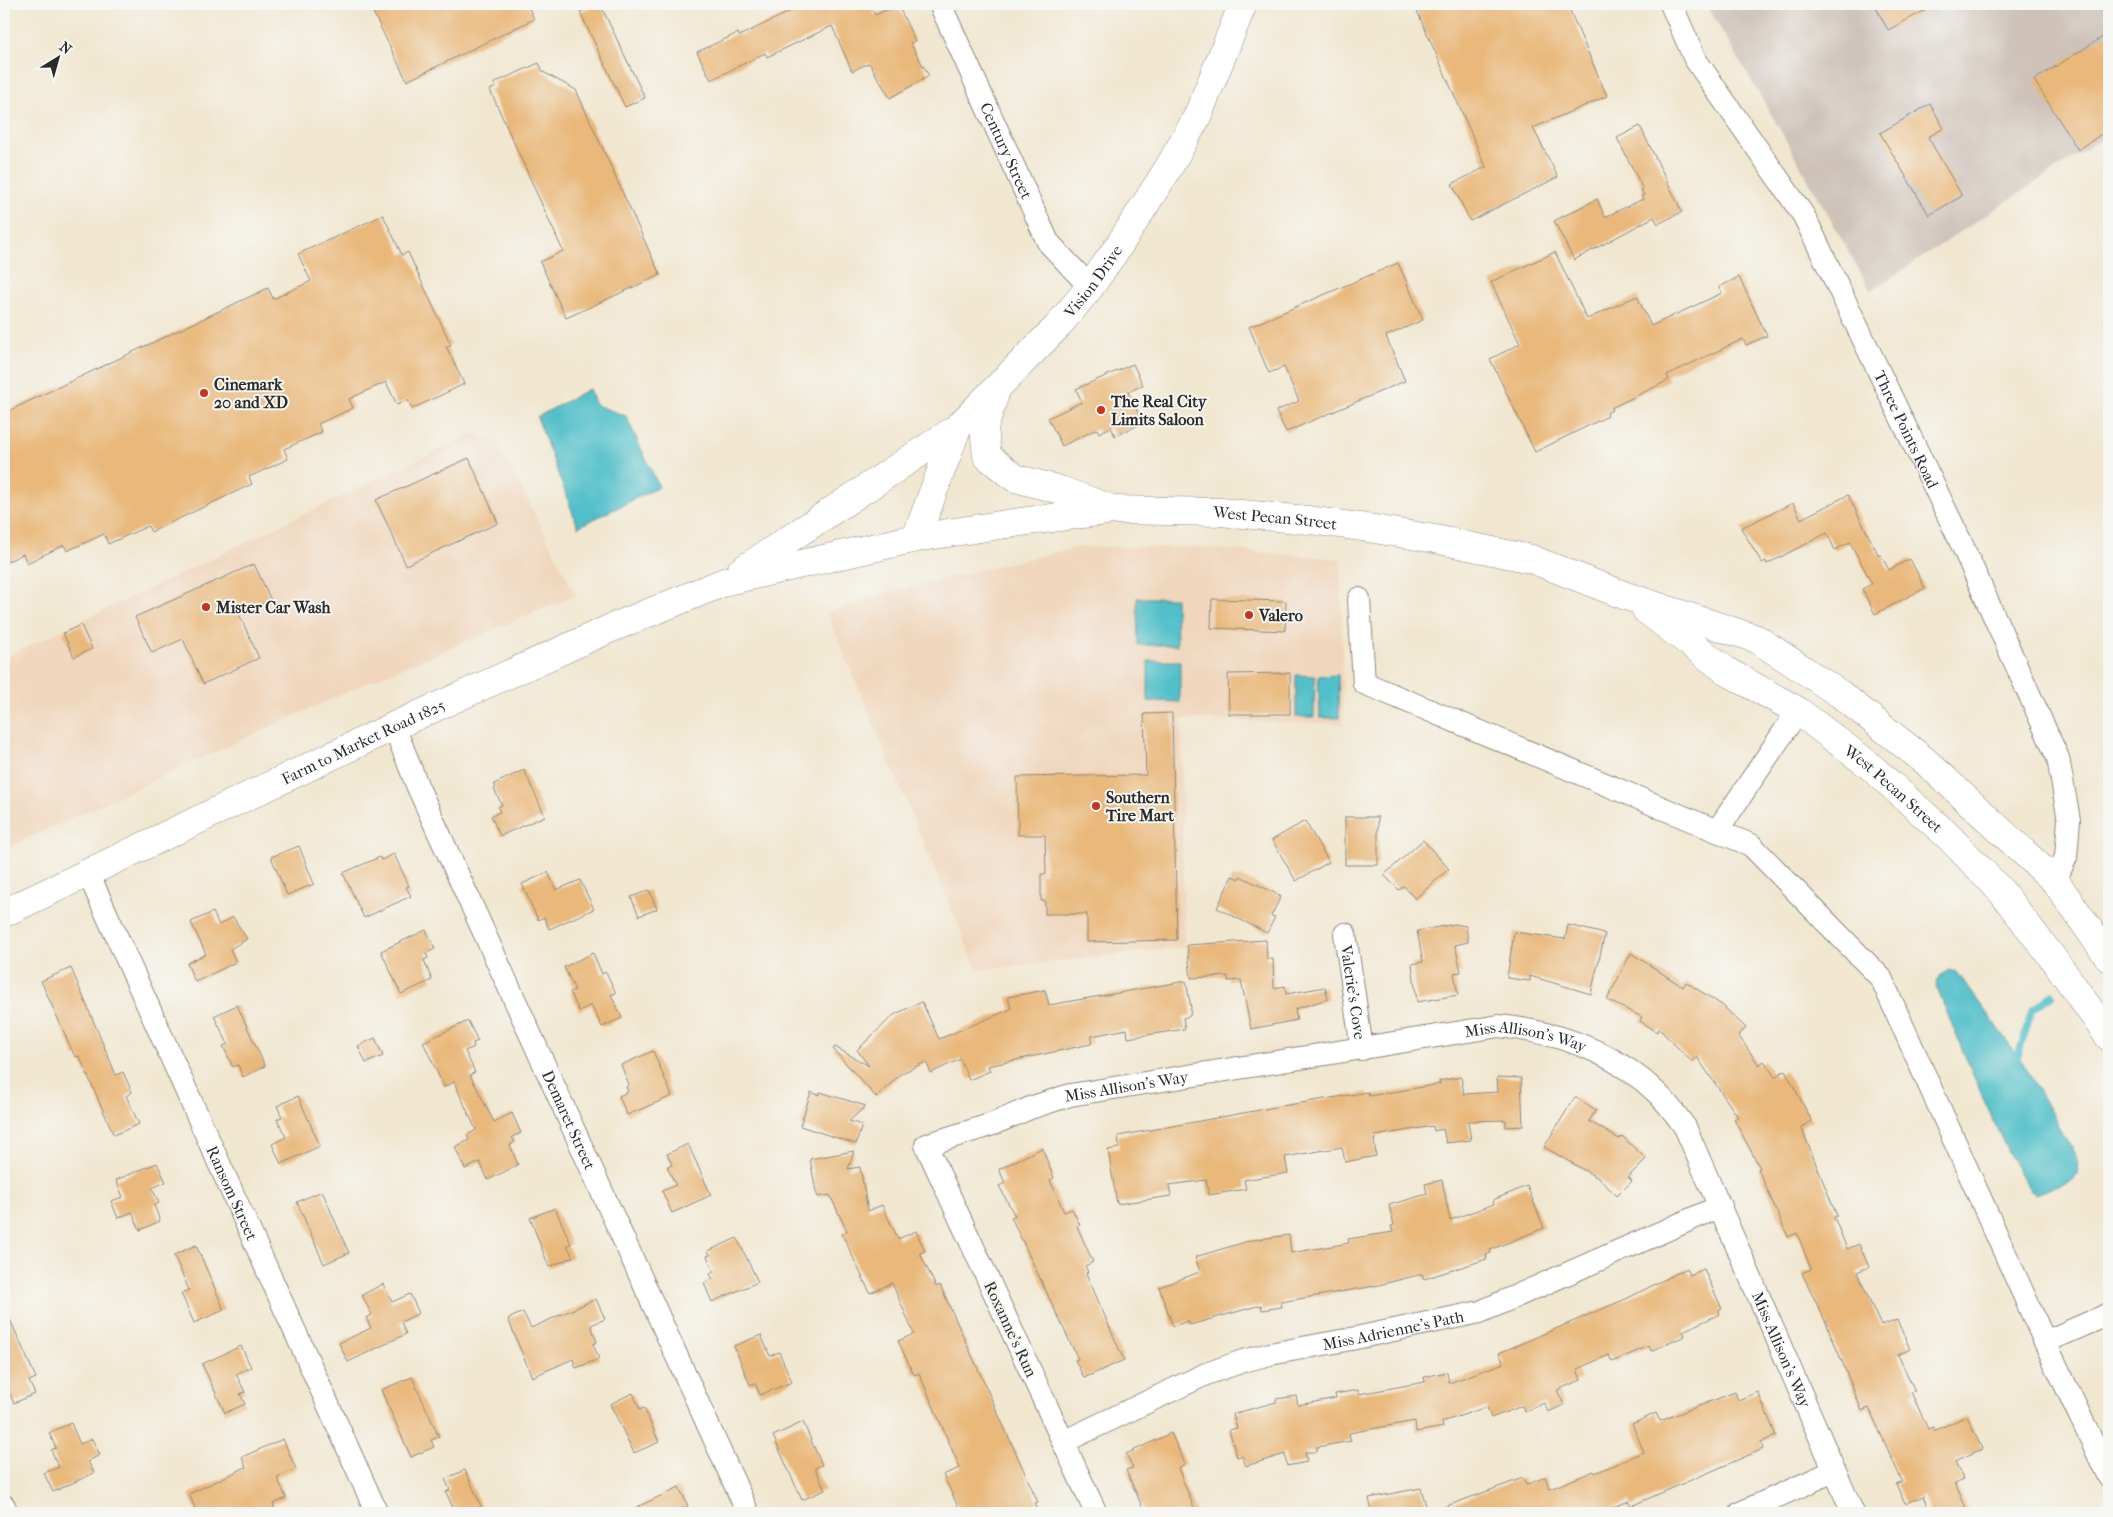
<svg xmlns="http://www.w3.org/2000/svg" width="2113" height="1517" font-family="'IM FELL French Canon',serif">
  <style>
    .built { fill: #f0d6bc }
    .industrial { fill: #cec2b9 }
    .water { fill: #51bfc9; stroke: #3e757a }
    .lines { fill: none; stroke-linecap: round; stroke-linejoin: round }
    .stream { stroke: #51bfc9; stroke-width: 7 }
    .building { fill: #e9b87a }
    .street-casing { stroke: #8e897e; stroke-width: 24 }
    .secondary-casing { stroke: #8e897e; stroke-width: 29 }
    .street { stroke: #fff; stroke-width: 22 }
    .secondary { stroke: #fff; stroke-width: 28 }
    .poi-dot { fill: #c8321e; stroke: #f6f6f2; stroke-width: 2 }
    .labels { text-anchor: middle; stroke-width: 4; stroke-linejoin: round; paint-order: stroke }
    .street-label { font-size: 16px; fill: #2b2b2b; stroke: #f6f6f2 }
    .poi-label { font-size: 16px; font-weight: bold; fill: #2b2b2b; stroke: #f6f6f2; text-anchor: start }
  </style>
  <rect width="100%" height="100%" fill="#f6f6f2"/>
  <filter id="ink" filterUnits="userSpaceOnUse"><feTurbulence type="fractalNoise" baseFrequency=".02" numOctaves="2"/><feDisplacementMap in="SourceGraphic" scale="10" xChannelSelector="R" yChannelSelector="G"/><feConvolveMatrix kernelMatrix="1 2 1 2 8 2 1 2 1" color-interpolation-filters="sRGB"/></filter>
  <filter id="wash" filterUnits="userSpaceOnUse"><feTurbulence type="fractalNoise" baseFrequency=".0096" numOctaves="4" result="noise"/><feDisplacementMap in="SourceGraphic" scale="20" xChannelSelector="R" yChannelSelector="G"/><feGaussianBlur stdDeviation="1.12" result="paint"/><feColorMatrix in="noise" values="0 0 0 0 0 0 0 0 0 0 0 0 0 0 0 0 0 1.4 0 .05"/><feComposite in="paint" operator="in"/></filter>
  <g filter="url(#wash)">
    <rect width="100%" height="100%" fill="#f1e7d0"/>
    <path class="built" d="M 473,433 L 496,443 L 507,460 L 576,595 L 366,683 L 4,849 L 4,658 Z
      M 1078,547 L 1197,547 L 1341,559 L 1343,724 L 1181,719 L 1184,947 L 977,970 L 827,613 L 893,591 Z"/>
    <path class="industrial" d="M 1706,4 L 2109,4 L 2109,134 L 1871,291 L 1774,119 Z"/>
    <path class="water" d="M 589,389 L 596,405 L 626,416 L 659,487 L 578,527 L 537,417 Z
      M 1137,598 L 1176,598 L 1177,645 L 1138,645 Z
      M 1148,661 L 1180,661 L 1180,702 L 1148,701 Z
      M 1296,675 L 1315,676 L 1314,717 L 1296,717 Z
      M 1338,675 L 1339,718 L 1320,718 L 1318,676 Z
      M 1949,970 L 1957,972 L 2023,1063 L 2079,1162 L 2077,1175 L 2072,1180 L 2035,1194 C 2014,1181 1950,1019 1936,986 L 1939,976 Z"/>
    <g class="lines">
      <path class="stream" d="M 2018,1056 L 2032,1010 L 2052,995"/>
    </g>
    <g id="blocks">
      <path class="building" d="M 369,4 L 527,4 L 534,19 L 407,81 Z
        M 598,4 L 600,4 L 645,98 L 625,107 L 580,12 Z
        M 806,4 L 869,4 L 875,15 L 898,5 L 915,41 L 910,43 L 929,76 L 890,98 L 869,63 L 852,71 L 832,26 L 767,57 L 765,53 L 711,80 L 697,52 L 738,33 L 739,36 Z
        M 1414,4 L 1567,4 L 1607,96 L 1533,128 L 1558,177 L 1470,221 L 1452,184 L 1486,167 Z
        M 1874,4 L 1937,4 L 1888,30 Z
        M 2109,33 L 2109,129 L 2078,150 L 2034,80 Z
        M 539,63 L 543,72 L 576,90 L 660,275 L 566,318 L 540,262 L 563,251 L 490,90 L 496,87 L 494,83 Z
        M 1930,104 L 1944,128 L 1928,137 L 1962,196 L 1929,215 L 1880,133 Z
        M 1640,126 L 1682,212 L 1658,224 L 1654,217 L 1574,260 L 1554,221 L 1597,199 L 1605,217 L 1643,199 L 1641,196 L 1644,195 L 1641,190 L 1643,189 L 1617,138 Z
        M 383,215 L 402,255 L 408,252 L 451,345 L 446,346 L 464,384 L 412,409 L 408,400 L 397,405 L 386,382 L 349,399 L 353,408 L 318,424 L 322,432 L 284,449 L 288,459 L 249,477 L 252,484 L 151,532 L 148,526 L 108,544 L 104,534 L 67,551 L 64,545 L 27,563 L 23,554 L 4,563 L 4,413 L 268,288 L 273,299 L 311,281 L 298,254 Z
        M 1555,252 L 1587,319 L 1637,296 L 1651,326 L 1722,293 L 1719,287 L 1739,277 L 1767,336 L 1746,345 L 1743,339 L 1667,375 L 1669,380 L 1611,408 L 1612,410 L 1607,413 L 1608,416 L 1535,452 L 1490,359 L 1520,344 L 1491,282 Z
        M 1398,263 L 1423,320 L 1386,336 L 1405,381 L 1286,432 L 1276,411 L 1299,401 L 1284,367 L 1269,373 L 1249,327 Z
        M 1133,364 L 1143,385 L 1128,392 L 1143,423 L 1115,436 L 1111,427 L 1099,433 L 1097,429 L 1062,446 L 1048,418 L 1082,402 L 1076,389 Z
        M 469,458 L 498,523 L 406,565 L 376,500 Z
        M 1848,495 L 1879,556 L 1881,555 L 1889,570 L 1910,559 L 1925,588 L 1875,614 L 1862,589 L 1872,584 L 1850,542 L 1835,550 L 1827,533 L 1767,564 L 1766,561 L 1762,563 L 1741,528 L 1793,503 L 1801,519 Z
        M 254,564 L 271,600 L 239,614 L 259,658 L 203,684 L 183,639 L 152,653 L 135,617 Z
        M 1212,599 L 1286,601 L 1285,631 L 1211,628 Z
        M 81,625 L 92,649 L 74,657 L 63,633 Z
        M 1290,673 L 1290,714 L 1229,714 L 1228,674 Z
        M 1172,713 L 1177,940 L 1087,942 L 1087,914 L 1045,914 L 1045,901 L 1041,901 L 1041,874 L 1046,874 L 1045,835 L 1018,835 L 1017,777 L 1146,775 L 1144,714 Z
        M 524,770 L 545,816 L 500,836 L 491,816 L 500,812 L 498,807 L 502,805 L 494,789 L 496,788 L 494,784 Z
        M 1345,817 L 1378,817 L 1378,865 L 1345,865 Z
        M 1305,821 L 1329,862 L 1296,881 L 1272,840 Z
        M 1423,840 L 1449,869 L 1415,899 L 1404,886 L 1399,890 L 1384,875 Z
        M 299,846 L 314,884 L 287,895 L 271,857 Z
        M 394,854 L 409,886 L 406,887 L 411,896 L 364,918 L 343,873 L 380,857 L 381,860 Z
        M 548,872 L 556,890 L 580,880 L 594,909 L 549,929 L 544,917 L 538,920 L 522,884 Z
        M 1232,876 L 1239,879 L 1240,876 L 1281,896 L 1271,916 L 1275,917 L 1267,933 L 1217,908 Z
        M 649,890 L 657,909 L 639,916 L 631,897 Z
        M 213,912 L 219,925 L 233,917 L 247,939 L 230,949 L 236,962 L 195,982 L 187,963 L 206,954 L 191,922 Z
        M 1455,924 L 1466,926 L 1468,942 L 1455,945 L 1461,972 L 1454,973 L 1458,995 L 1417,1002 L 1412,964 L 1423,962 L 1417,931 Z
        M 1568,925 L 1605,934 L 1591,994 L 1530,976 L 1530,981 L 1507,978 L 1514,932 L 1565,939 Z
        M 426,930 L 435,949 L 426,953 L 428,958 L 424,960 L 432,980 L 401,994 L 381,951 Z
        M 1266,940 L 1267,959 L 1273,959 L 1274,988 L 1285,986 L 1286,994 L 1325,987 L 1328,999 L 1295,1009 L 1297,1020 L 1251,1029 L 1241,980 L 1228,981 L 1228,976 L 1191,978 L 1187,945 Z
        M 593,953 L 602,974 L 606,972 L 616,993 L 611,995 L 622,1018 L 602,1027 L 591,1005 L 579,1011 L 570,992 L 575,990 L 564,967 Z
        M 1631,953 L 1683,987 L 1686,982 L 1722,1005 L 1746,1028 L 1738,1035 L 1759,1065 L 1764,1061 L 1775,1077 L 1785,1070 L 1812,1121 L 1801,1127 L 1837,1216 L 1834,1217 L 1847,1249 L 1859,1244 L 1869,1267 L 1857,1272 L 1881,1326 L 1897,1320 L 1910,1349 L 1898,1355 L 1915,1391 L 1911,1392 L 1928,1429 L 1933,1427 L 1934,1431 L 1967,1416 L 1982,1449 L 1955,1461 L 1963,1479 L 1955,1483 L 1968,1513 L 1930,1513 L 1923,1496 L 1905,1504 L 1896,1484 L 1902,1481 L 1869,1408 L 1862,1411 L 1827,1325 L 1802,1273 L 1811,1269 L 1797,1233 L 1788,1237 L 1758,1169 L 1760,1168 L 1734,1119 L 1738,1117 L 1697,1057 L 1692,1062 L 1659,1029 L 1657,1032 L 1640,1021 L 1642,1017 L 1607,1000 Z
        M 71,968 L 116,1075 L 123,1072 L 132,1092 L 126,1096 L 139,1124 L 114,1135 L 79,1056 L 75,1057 L 41,981 Z
        M 1186,981 L 1191,1008 L 1190,1016 L 1183,1018 L 1185,1029 L 1128,1038 L 1127,1029 L 1092,1036 L 1091,1044 L 988,1066 L 990,1071 L 969,1080 L 960,1059 L 931,1073 L 926,1062 L 902,1073 L 876,1097 L 833,1049 L 835,1047 L 869,1066 L 857,1050 L 895,1014 L 922,1002 L 939,1039 L 1011,1009 L 1008,997 L 1045,990 L 1049,1005 Z
        M 237,1005 L 265,1066 L 243,1077 L 238,1065 L 233,1067 L 223,1046 L 228,1044 L 214,1016 Z
        M 468,1021 L 478,1041 L 473,1043 L 474,1047 L 465,1051 L 475,1072 L 470,1075 L 494,1122 L 512,1113 L 521,1133 L 512,1137 L 515,1142 L 510,1145 L 518,1165 L 488,1180 L 480,1162 L 465,1169 L 455,1147 L 469,1140 L 467,1135 L 476,1130 L 454,1082 L 444,1087 L 423,1042 Z
        M 375,1038 L 383,1056 L 366,1063 L 358,1046 Z
        M 653,1051 L 672,1096 L 627,1115 L 619,1096 L 628,1092 L 626,1087 L 629,1085 L 621,1065 Z
        M 1461,1077 L 1464,1094 L 1498,1092 L 1497,1077 L 1521,1078 L 1523,1126 L 1506,1127 L 1506,1120 L 1468,1121 L 1471,1140 L 1446,1143 L 1443,1129 L 1434,1131 L 1433,1126 L 1375,1136 L 1376,1139 L 1374,1139 L 1376,1156 L 1345,1162 L 1342,1147 L 1285,1157 L 1288,1173 L 1244,1180 L 1246,1189 L 1209,1195 L 1206,1180 L 1169,1185 L 1171,1196 L 1117,1204 L 1108,1150 L 1119,1148 L 1118,1136 L 1276,1107 L 1368,1092 L 1369,1096 L 1440,1084 L 1439,1081 Z
        M 811,1092 L 819,1095 L 820,1092 L 866,1106 L 849,1121 L 862,1125 L 856,1144 L 800,1126 Z
        M 298,1096 L 320,1146 L 281,1164 L 272,1144 L 286,1137 L 277,1119 L 282,1117 L 277,1106 Z
        M 1575,1097 L 1596,1110 L 1589,1121 L 1619,1139 L 1622,1136 L 1646,1159 L 1628,1177 L 1632,1181 L 1617,1196 L 1598,1178 L 1544,1147 Z
        M 688,1144 L 711,1195 L 672,1213 L 662,1191 L 676,1185 L 667,1167 L 672,1165 L 667,1154 Z
        M 1042,1148 L 1054,1178 L 1050,1180 L 1064,1212 L 1072,1209 L 1080,1225 L 1077,1226 L 1093,1262 L 1085,1266 L 1088,1272 L 1086,1273 L 1124,1360 L 1084,1378 L 1075,1360 L 1078,1359 L 1011,1217 L 1015,1216 L 999,1186 L 1005,1183 L 999,1169 Z
        M 854,1151 L 848,1169 L 860,1167 L 868,1211 L 882,1205 L 898,1239 L 916,1231 L 925,1251 L 920,1253 L 936,1287 L 940,1285 L 1038,1502 L 1035,1503 L 1040,1513 L 961,1513 L 943,1475 L 960,1468 L 919,1373 L 914,1375 L 898,1341 L 914,1334 L 892,1283 L 870,1293 L 842,1234 L 847,1231 L 830,1195 L 818,1197 L 816,1192 L 810,1159 Z
        M 157,1163 L 166,1182 L 152,1188 L 159,1203 L 154,1205 L 160,1221 L 140,1230 L 132,1212 L 118,1218 L 111,1201 L 123,1197 L 116,1180 Z
        M 1442,1180 L 1450,1220 L 1494,1204 L 1493,1200 L 1527,1186 L 1544,1228 L 1490,1250 L 1491,1253 L 1486,1255 L 1487,1259 L 1424,1279 L 1422,1274 L 1375,1286 L 1281,1302 L 1282,1307 L 1262,1310 L 1261,1305 L 1190,1325 L 1188,1321 L 1173,1326 L 1159,1287 L 1200,1272 L 1195,1257 L 1252,1240 L 1289,1235 L 1291,1253 L 1349,1243 L 1348,1239 L 1393,1232 L 1391,1226 L 1394,1225 L 1389,1205 L 1427,1194 L 1425,1184 Z
        M 322,1191 L 349,1253 L 324,1264 L 297,1202 Z
        M 555,1208 L 571,1244 L 567,1245 L 573,1257 L 549,1267 L 530,1218 Z
        M 737,1238 L 758,1282 L 712,1302 L 704,1283 L 713,1279 L 710,1274 L 714,1272 L 707,1256 L 710,1255 L 708,1251 Z
        M 196,1245 L 224,1310 L 194,1323 L 181,1293 L 189,1290 L 174,1255 Z
        M 1687,1268 L 1690,1275 L 1704,1269 L 1722,1309 L 1719,1310 L 1720,1314 L 1683,1331 L 1685,1336 L 1651,1351 L 1649,1346 L 1612,1362 L 1609,1355 L 1577,1369 L 1581,1380 L 1557,1390 L 1564,1405 L 1548,1412 L 1544,1403 L 1525,1412 L 1522,1406 L 1491,1418 L 1487,1407 L 1442,1422 L 1443,1427 L 1416,1432 L 1415,1421 L 1349,1433 L 1351,1441 L 1317,1447 L 1317,1452 L 1305,1452 L 1307,1462 L 1287,1466 L 1285,1454 L 1246,1466 L 1242,1456 L 1237,1457 L 1229,1430 L 1237,1428 L 1233,1414 L 1276,1402 L 1276,1399 L 1296,1396 L 1298,1405 L 1336,1398 L 1335,1394 L 1358,1390 L 1359,1394 L 1425,1382 L 1424,1377 L 1447,1372 L 1449,1383 L 1504,1363 L 1499,1353 L 1628,1298 Z
        M 383,1284 L 392,1302 L 410,1294 L 419,1313 L 401,1322 L 406,1334 L 348,1362 L 339,1343 L 371,1328 L 366,1318 L 372,1315 L 362,1295 Z
        M 596,1299 L 605,1319 L 591,1325 L 597,1342 L 593,1344 L 599,1359 L 576,1368 L 573,1359 L 532,1377 L 508,1319 L 523,1312 L 531,1328 Z
        M 4,1306 L 36,1378 L 29,1381 L 35,1394 L 14,1403 L 4,1381 Z
        M 761,1335 L 770,1356 L 779,1352 L 792,1382 L 760,1395 L 755,1383 L 750,1385 L 734,1346 Z
        M 241,1346 L 251,1367 L 236,1374 L 245,1392 L 240,1394 L 245,1404 L 225,1413 L 202,1364 Z
        M 412,1377 L 439,1437 L 431,1440 L 434,1447 L 411,1457 L 381,1390 Z
        M 1735,1392 L 1738,1400 L 1758,1392 L 1776,1436 L 1761,1442 L 1763,1449 L 1631,1506 L 1629,1501 L 1599,1513 L 1437,1513 L 1436,1510 L 1523,1478 L 1526,1485 L 1545,1477 L 1550,1489 L 1594,1471 L 1595,1473 L 1644,1452 L 1632,1424 L 1656,1413 L 1660,1421 Z
        M 633,1393 L 640,1410 L 644,1408 L 659,1442 L 634,1453 L 610,1404 Z
        M 803,1422 L 822,1465 L 815,1468 L 825,1490 L 802,1500 L 773,1436 Z
        M 71,1423 L 80,1444 L 92,1439 L 100,1455 L 88,1461 L 94,1473 L 53,1492 L 44,1473 L 59,1467 L 51,1450 L 56,1448 L 49,1433 Z
        M 1171,1433 L 1185,1464 L 1178,1468 L 1196,1513 L 1145,1513 L 1126,1470 L 1133,1468 L 1126,1454 Z
        M 283,1439 L 296,1469 L 277,1477 L 286,1498 L 273,1504 L 276,1513 L 197,1513 L 189,1494 L 246,1467 L 242,1457 Z
        M 465,1470 L 474,1490 L 484,1513 L 455,1513 L 446,1492 L 450,1490 L 445,1479 Z
        M 679,1487 L 688,1506 L 673,1513 L 625,1513 Z
        M 1421,1488 L 1428,1513 L 1372,1513 L 1369,1498 Z"/>
    </g>
  </g>
  <g filter="url(#ink)">
    <use href="#blocks" fill-opacity="0" stroke="#8e897e" stroke-width="1"/>
    <g class="lines">
      <g class="street-casing">
        <g id="street">
          <path id="s1" d="M 940,4 L 1048,242 L 1090,287"/>
          <path id="s2" d="M 1671,4 L 1695,59 L 1804,216 L 1958,536 L 2058,758 L 2069,820 L 2066,857 L 2055,881"/>
          <path d="M 1359,599 L 1364,683 L 1717,831 L 1798,711"/>
          <path id="s3" d="M 394,726 L 417,785 L 748,1513"/>
          <path d="M 1717,831 L 1751,845 L 1881,978 L 2045,1342 L 2109,1477"/>
          <path id="s4" d="M 88,873 L 377,1513"/>
          <path id="s5" d="M 1345,934 L 1362,1049"/>
          <path d="M 2045,1342 L 2109,1314"/>
          <path id="s6" d="M 1063,1442 L 1206,1374 L 1243,1361 L 1270,1354 L 1351,1339 L 1480,1312 L 1721,1206"/>
          <path d="M 4,1506 L 7,1513"/>
          <path id="s7" d="M 1096,1513 L 926,1145 L 993,1124 L 1030,1108 L 1070,1095 L 1499,1026 C 1559,1032 1614,1051 1658,1094 C 1668,1104 1677,1116 1685,1127 L 1853,1513"/>
          <path d="M 1740,1513 L 1834,1471"/>
        </g>
      </g>
      <g class="secondary-casing">
        <g id="secondary">
          <path d="M 995,393 L 984,428 L 987,456 L 1015,478 L 1060,490 L 1109,508"/>
          <path id="s8" d="M 916,538 L 957,428 L 1057,327 L 1090,287 L 1120,244 L 1169,167 L 1197,117 L 1243,4"/>
          <path d="M 741,571 L 957,428"/>
          <path id="s9" d="M 1646,610 L 1728,672 L 1798,711 L 1869,765 L 1947,835 L 2001,891 L 2061,969 L 2109,1037"/>
          <path id="s10" d="M 4,913 L 394,726 L 609,629 L 727,581 L 916,538 L 1006,524 L 1113,510 L 1220,512 L 1309,520 L 1368,528 L 1435,539 L 1531,559 L 1626,596 L 1757,639 L 1840,694 L 1925,761 L 2055,881 L 2109,958"/>
        </g>
      </g>
      <use href="#street" class="street"/>
      <use href="#secondary" class="secondary"/>
    </g>
  </g>
  <g class="poi-dot">
    <circle cx="204" cy="393" r="5"/>
    <circle cx="1101" cy="410" r="5"/>
    <circle cx="206" cy="607" r="5"/>
    <circle cx="1249" cy="615" r="5"/>
    <circle cx="1096" cy="806" r="5"/>
  </g>
  <g class="labels">
    <g class="street-label">
      <text dy="6" stroke="none"><textPath href="#s1" startOffset="161">Century Street</textPath></text>
      <text dy="6" stroke="none"><textPath href="#s8" startOffset="318">Vision Drive</textPath></text>
      <text dy="6" stroke="none"><textPath href="#s2" startOffset="488">Three Points Road</textPath></text>
      <text dy="6" stroke="none"><textPath href="#s10" startOffset="1351">West Pecan Street</textPath></text>
      <text dy="6" stroke="none"><textPath href="#s10" startOffset="398">Farm to Market Road 1825</textPath></text>
      <text dy="6" stroke="none"><textPath href="#s9" startOffset="306">West Pecan Street</textPath></text>
      <text dy="6" stroke="none"><textPath href="#s5" startOffset="59">Valerie's Cove</textPath></text>
      <text dy="6" stroke="none"><textPath href="#s7" startOffset="1020">Miss Allison's Way</textPath></text>
      <text dy="6" stroke="none"><textPath href="#s7" startOffset="615">Miss Allison's Way</textPath></text>
      <text dy="6" stroke="none"><textPath href="#s3" startOffset="431">Demaret Street</textPath></text>
      <text dy="6" stroke="none"><textPath href="#s4" startOffset="351">Ransom Street</textPath></text>
      <text transform="translate(1011 1329) rotate(65)" y="6">Roxanne's Run</text>
      <text dy="6" stroke="none"><textPath href="#s6" startOffset="351">Miss Adrienne's Path</textPath></text>
      <text dy="6" stroke="none"><textPath href="#s7" startOffset="1454">Miss Allison's Way</textPath></text>
    </g>
    <g class="poi-label">
      <text x="214" y="390">Cinemark<tspan x="214" dy="18">20 and XD</tspan></text>
      <text x="1111" y="407">The Real City<tspan x="1111" dy="18">Limits Saloon</tspan></text>
      <text x="216" y="613">Mister Car Wash</text>
      <text x="1259" y="621">Valero</text>
      <text x="1106" y="803">Southern<tspan x="1106" dy="18">Tire Mart</tspan></text>
    </g>
  </g>
  <rect width="2113" height="1517" fill="none" stroke="#f6f6f2" stroke-width="20"/>
  <g transform="translate(58 58) rotate(37)" stroke="#f6f6f2" stroke-width="4" paint-order="stroke">
  <path d="M0-4L9 19L0 12L-9 19Z" fill="#2b2b2b"/>
  <text y="-8" font-size="14" font-weight="bold" text-anchor="middle" fill="#2b2b2b">N</text>
  </g>
</svg>
